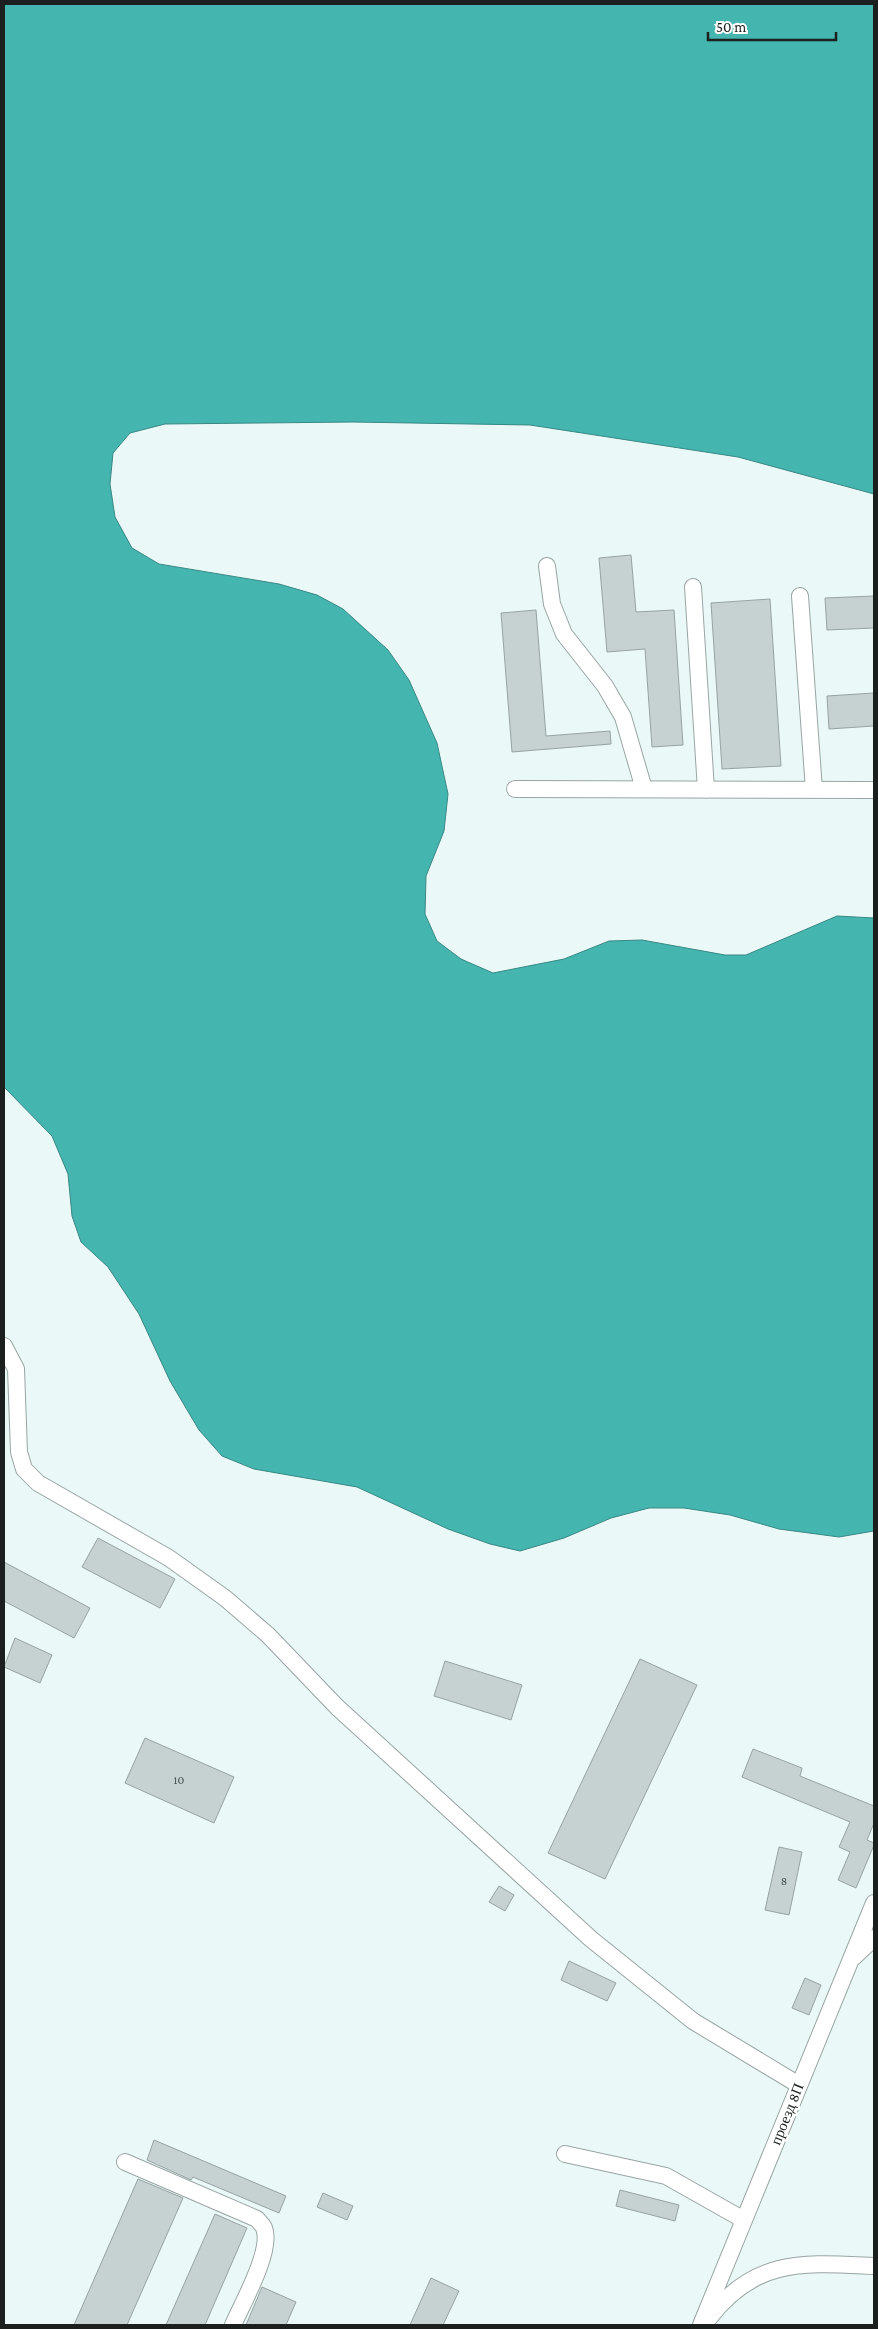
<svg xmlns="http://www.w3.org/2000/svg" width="878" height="2329" font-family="'Crimson Pro',serif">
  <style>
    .water { fill: #44b5af; stroke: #388884 }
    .building { fill: #c5d2d1; stroke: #96a3a2 }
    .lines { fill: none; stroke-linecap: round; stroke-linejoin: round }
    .minor-casing { stroke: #98a5a4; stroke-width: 18 }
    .minor { stroke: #fff; stroke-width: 16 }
    .labels { text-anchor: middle; stroke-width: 4.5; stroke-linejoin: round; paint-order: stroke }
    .number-label { font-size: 12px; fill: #464c4c }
    .street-label { font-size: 15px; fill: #1b201f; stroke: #fff }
  </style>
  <rect width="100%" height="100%" fill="#eaf8f7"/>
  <path class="water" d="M 4,4 L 874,4 L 874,494 L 738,457 L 530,425 L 353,422 L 165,424 L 130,433 L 113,453 L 110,484 L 115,517 L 132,548 L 159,564 L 279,584 L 317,595 L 343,609 L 388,650 L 409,680 L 437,743 L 448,794 L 444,831 L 426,876 L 425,914 L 437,941 L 461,959 L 493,973 L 564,959 L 609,941 L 642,940 L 725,955 L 746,955 L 837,916 L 874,918 L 874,1531 L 839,1537 L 779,1529 L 730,1515 L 684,1508 L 649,1508 L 611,1518 L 564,1538 L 520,1551 L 490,1544 L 448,1529 L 357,1487 L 254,1469 L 222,1456 L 199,1430 L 170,1381 L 139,1314 L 108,1267 L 81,1242 L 72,1216 L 68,1174 L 52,1136 L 4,1087 Z"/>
  <path class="building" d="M 631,555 L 636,612 L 674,610 L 683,745 L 652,747 L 645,649 L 607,652 L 599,558 Z
    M 874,596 L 874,628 L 827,630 L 825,598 Z
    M 770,599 L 781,766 L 722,769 L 711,603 Z
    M 536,610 L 546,736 L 610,731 L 611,744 L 512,752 L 501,613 Z
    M 874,693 L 874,726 L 829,729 L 827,696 Z
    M 98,1538 L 175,1579 L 160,1608 L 82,1567 Z
    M 4,1562 L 90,1608 L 74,1638 L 4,1601 Z
    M 15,1638 L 52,1655 L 40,1683 L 4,1667 Z
    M 640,1659 L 697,1685 L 605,1879 L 548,1853 Z
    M 445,1661 L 522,1685 L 511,1720 L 434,1696 Z
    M 145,1738 L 234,1777 L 214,1823 L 125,1783 Z
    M 753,1749 L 802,1768 L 800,1776 L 874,1806 L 874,1823 L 867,1840 L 874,1843 L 874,1845 L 856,1888 L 838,1880 L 850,1852 L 839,1847 L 850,1822 L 742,1777 Z
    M 779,1847 L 802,1852 L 789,1915 L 765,1910 Z
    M 499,1886 L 514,1895 L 505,1911 L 489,1902 Z
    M 569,1961 L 616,1983 L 607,2001 L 561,1980 Z
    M 805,1978 L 821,1985 L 809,2015 L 792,2008 Z
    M 154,2140 L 286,2196 L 279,2213 L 193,2177 L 191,2180 L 147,2160 Z
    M 138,2179 L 183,2198 L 127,2325 L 74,2325 Z
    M 620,2190 L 679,2205 L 675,2221 L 616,2206 Z
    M 323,2193 L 353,2206 L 347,2220 L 317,2207 Z
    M 215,2214 L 247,2228 L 205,2325 L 166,2325 Z
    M 431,2278 L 459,2291 L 443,2325 L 410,2325 Z
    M 262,2287 L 296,2302 L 286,2325 L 246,2325 Z"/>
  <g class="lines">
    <g class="minor-casing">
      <path id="minor" d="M 547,566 L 552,604 L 564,634 L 605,686 L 623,717 L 644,789
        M 693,587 L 706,790
        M 800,596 L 814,790
        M 515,789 L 874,790
        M 4,1346 L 16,1369 L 19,1452 L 24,1469 L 38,1483 L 169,1558 L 225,1598 L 268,1635 L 337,1707 L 591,1939 L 693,2021 L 799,2085
        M 854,1957 L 874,1938
        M 565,2154 L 666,2176 L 744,2220
        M 125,2162 L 257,2219 C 259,2222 263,2225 264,2228 C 273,2250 242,2304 233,2325
        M 709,2318 C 756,2257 805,2263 874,2266
        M 701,2325 L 874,1903"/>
    </g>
    <use href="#minor" class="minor"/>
  </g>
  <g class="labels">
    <g class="number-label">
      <text x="179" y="1784">10</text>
      <text x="784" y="1885">8</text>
    </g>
    <g class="street-label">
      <text transform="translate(787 2114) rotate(-68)" y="5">проезд 8П</text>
    </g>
  </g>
  <rect width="878" height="2329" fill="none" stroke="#1b201f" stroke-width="10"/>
  <path d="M708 32v8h128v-8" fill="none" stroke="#1b201f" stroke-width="2.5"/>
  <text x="716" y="32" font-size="15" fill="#1b201f" stroke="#ffffff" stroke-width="4" paint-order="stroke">50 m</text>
</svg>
